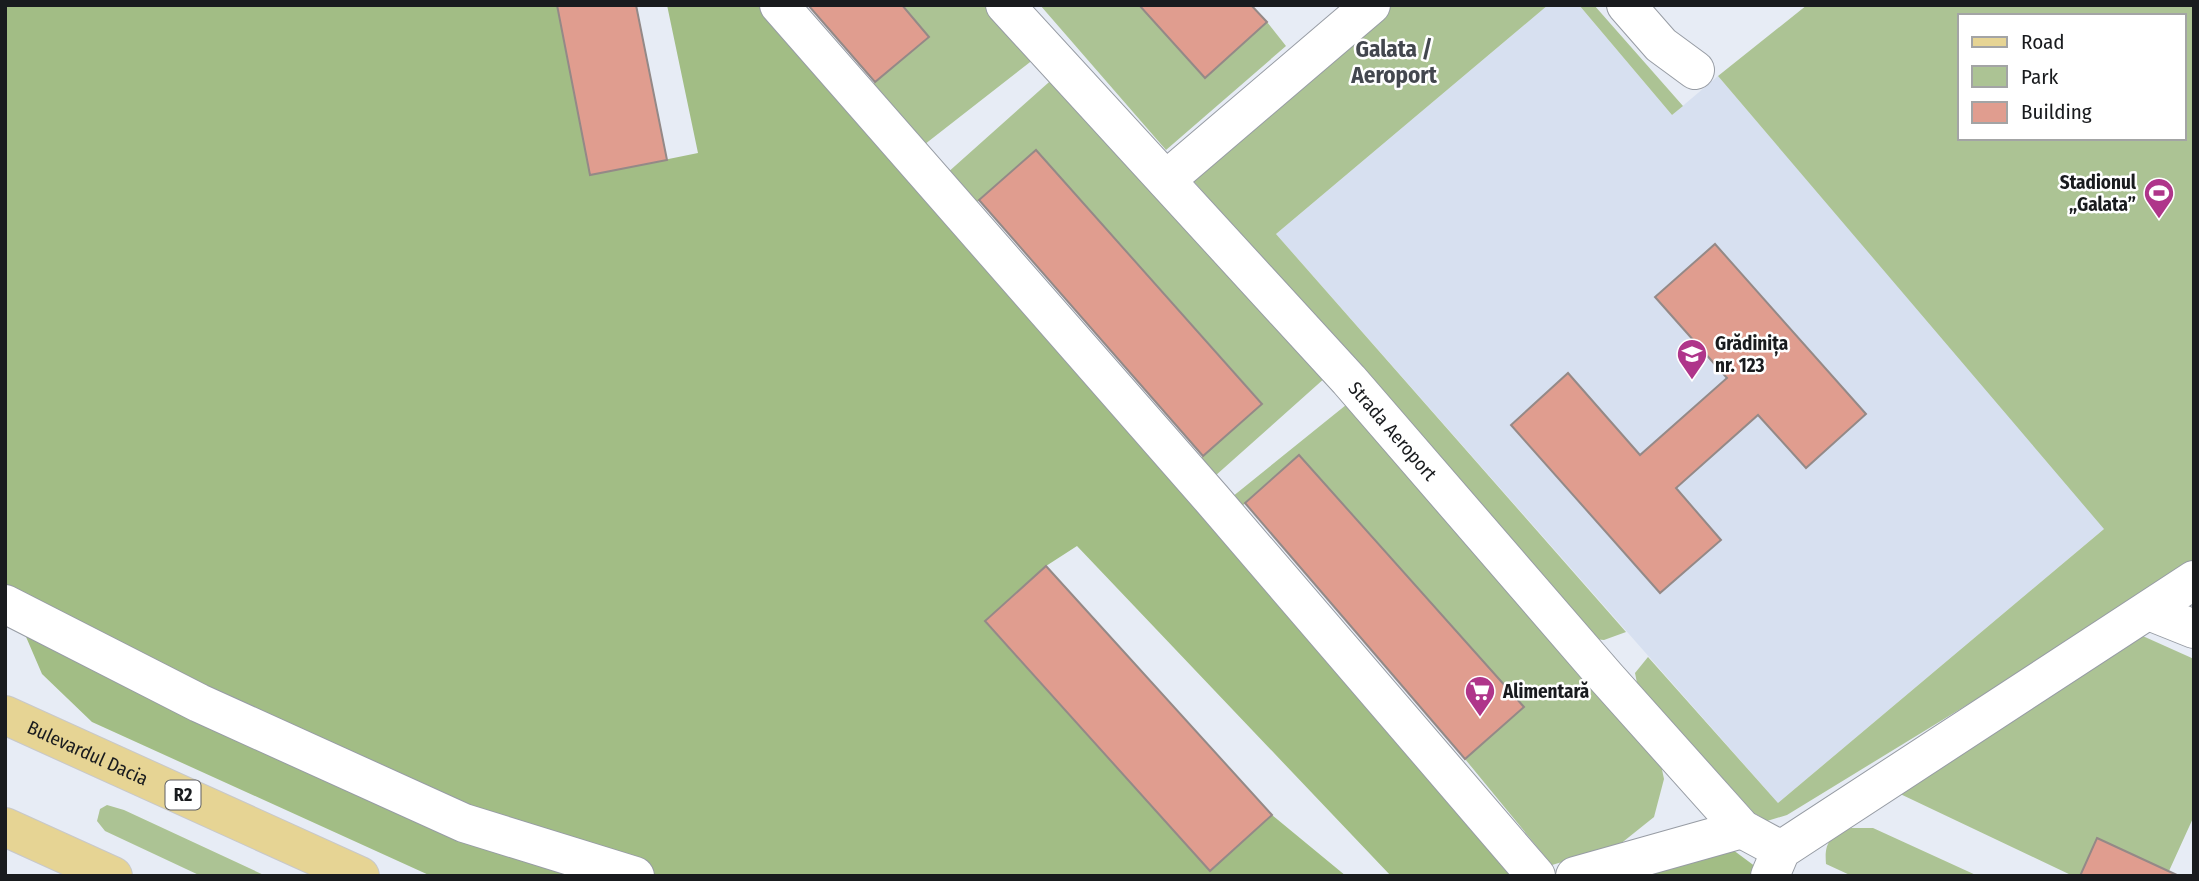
<svg xmlns="http://www.w3.org/2000/svg" width="2199" height="881" font-family="'Fira Sans Condensed',sans-serif">
  <style>
    .built { fill: #d7e0f0 }
    .green { fill: #acc394; fill-rule: evenodd }
    .forest { fill: #a2bd85 }
    .building { fill: #e09d8f; stroke: #948987; stroke-width: 2 }
    .lines { fill: none; stroke-linecap: round; stroke-linejoin: round }
    .minor-casing { stroke: #979ca4; stroke-width: 40 }
    .major-casing { stroke: #c8c8c9; stroke-width: 40 }
    .minor { stroke: #fff; stroke-width: 38 }
    .major { stroke: #e6d494; stroke-width: 38 }
    .labels { text-anchor: middle; stroke-width: 5; stroke-linejoin: round; paint-order: stroke }
    .shield { fill: #fff; stroke: #5e5f62; stroke-width: 2 }
    .shield-label { font-size: 18px; font-weight: bold; fill: #191b1e }
    .poi-label { font-size: 19px; font-weight: bold; fill: #191b1e; stroke: #fff; text-anchor: start }
    .street-label { font-size: 19px; fill: #191b1e; stroke: #fff }
    .quarter-label { font-size: 23px; font-weight: bold; fill: #43474e; stroke: #fff }
  </style>
  <rect width="100%" height="100%" fill="#e7ecf5"/>
  <path class="built" d="M 1548,5 L 1579,5 L 1672,115 L 1718,76 L 2105,528 L 1778,803 L 1276,234 Z"/>
  <path class="green" d="M 902,5 L 989,5 L 1034,59 L 920,148 L 866,90 L 929,37 Z
    M 1040,5 L 1139,5 L 1267,22 L 1286,46 L 1166,150 Z
    M 1393,5 L 1548,5 L 1276,234 L 1626,632 L 1604,640 L 1594,639 L 1190,177 Z
    M 1579,5 L 1594,5 L 1683,106 L 1672,115 Z
    M 1807,5 L 2194,5 L 2194,566 L 1787,815 L 1767,821 L 1754,813 L 1637,683 L 1635,673 L 1648,657 L 1778,803 L 2104,529 L 1718,76 ZM 1959,16 L 2183,16 L 2183,138 L 1959,138 Z
    M 1057,75 L 1326,377 L 1215,476 L 1200,459 L 1262,403 L 1036,150 L 974,205 L 946,174 Z
    M 1346,405 L 1659,755 L 1664,779 L 1654,817 L 1619,845 L 1552,865 L 1465,759 L 1299,455 L 1241,507 L 1232,497 Z
    M 2136,633 L 2194,659 L 2194,816 L 2169,871 L 2097,839 L 2080,876 L 2073,876 L 1896,792 Z
    M 107,805 L 124,810 L 266,876 L 201,876 L 105,831 L 97,821 L 100,809 Z
    M 1851,828 L 1873,828 L 1978,876 L 1852,876 L 1826,864 C 1824,841 1831,836 1851,828 Z"/>
  <path class="forest" d="M 5,5 L 557,5 L 590,175 L 698,153 L 667,5 L 761,5 L 1519,876 L 1391,876 L 1077,546 L 1046,566 L 985,622 L 1210,870 L 1272,815 L 1346,876 L 431,876 L 92,722 L 42,674 L 5,588 Z
    M 1725,844 L 1756,867 L 1752,876 L 1622,876 Z"/>
  <path class="building" d="M 557,5 L 636,5 L 667,160 L 590,175 Z
    M 808,5 L 902,5 L 929,37 L 875,82 Z
    M 1139,5 L 1251,5 L 1267,22 L 1205,78 Z
    M 1036,150 L 1262,404 L 1203,456 L 979,200 Z
    M 1715,244 L 1866,414 L 1806,468 L 1758,415 L 1676,488 L 1721,540 L 1660,593 L 1511,425 L 1568,373 L 1640,455 L 1727,378 L 1655,297 Z
    M 1299,455 L 1524,707 L 1465,759 L 1245,503 Z
    M 1046,566 L 1272,815 L 1210,871 L 985,621 Z
    M 2097,838 L 2179,876 L 2080,876 Z"/>
  <g class="lines">
    <g class="minor-casing">
      <g id="minor">
        <path d="M 779,5 L 1212,499 L 1536,876"/>
        <path id="s1" d="M 1005,5 L 1349,380 L 1606,677 L 1742,829 L 1781,850"/>
        <path d="M 1626,5 L 1661,45 L 1695,70"/>
        <path d="M 1166,180 L 1371,5"/>
        <path d="M 5,604 L 199,703 L 464,823 L 635,876"/>
        <path d="M 2149,611 L 2194,629"/>
        <path d="M 1575,876 L 1742,829"/>
        <path d="M 1770,876 L 1781,850 L 2194,580"/>
      </g>
    </g>
    <g class="major-casing">
      <g id="major">
        <path id="s2" d="M 5,715 L 360,876"/>
        <path d="M 5,827 L 113,876"/>
      </g>
    </g>
    <use href="#minor" class="minor"/>
    <use href="#major" class="major"/>
  </g>
  <defs>
    <g id="stadium-pin" transform="scale(1.575)"><path d="M0 17L-7.5 6A9.5 9.5 0 1 1 7.5 6Z" fill="#af358a" stroke="#fff"/><path d="M0-5a6.5 5 0 1 0 0 10a6.5 5 0 1 0 0-10ZM-3.5-1.8h7v3.6h-7Z" fill="#fff"/></g>
    <g id="school-pin" transform="scale(1.575)"><path d="M0 17L-7.5 6A9.5 9.5 0 1 1 7.5 6Z" fill="#af358a" stroke="#fff"/><path d="M0-5L7-2L0 1L-7-2ZM-4 1L0 2.5L4 1V4Q0 6-4 4Z" fill="#fff"/></g>
    <g id="supermarket-pin" transform="scale(1.575)"><path d="M0 17L-7.5 6A9.5 9.5 0 1 1 7.5 6Z" fill="#af358a" stroke="#fff"/><path d="M-6-5.5h2.5l.6 2H6L4.5 2H-2.5L-4.4-4H-6ZM-1.5 3.2a1.3 1.3 0 1 0 .1 0ZM3 3.2a1.3 1.3 0 1 0 .1 0Z" fill="#fff"/></g>
  </defs>
  <g fill-rule="evenodd">
    <use href="#stadium-pin" x="2159" y="193"/>
    <use href="#school-pin" x="1692" y="354"/>
    <use href="#supermarket-pin" x="1480" y="691"/>
  </g>
  <g class="labels">
    <rect class="shield" x="165.5" y="780.5" width="35" height="29" rx="5"/>
    <g class="shield-label">
      <text x="183" y="801">R2</text>
    </g>
    <g class="poi-label">
      <text x="2136" y="189" text-anchor="end">Stadionul<tspan x="2136" dy="22">„Galata”</tspan></text>
      <text x="1715" y="350">Grădinița<tspan x="1715" dy="22">nr. 123</tspan></text>
      <text x="1503" y="698">Alimentară</text>
    </g>
    <g class="street-label">
      <text dy="7" stroke="none"><textPath href="#s1" startOffset="576">Strada Aeroport</textPath></text>
      <text dy="7" stroke="none"><textPath href="#s2" startOffset="91">Bulevardul Dacia</textPath></text>
    </g>
    <g class="quarter-label">
      <text x="1394" y="57">Galata /<tspan x="1394" dy="26">Aeroport</tspan></text>
    </g>
  </g>
  <rect width="2199" height="881" fill="none" stroke="#191b1e" stroke-width="14"/>
  <rect x="1958" y="14" width="228" height="126" fill="#ffffff" stroke="#a3a4a5" stroke-width="2"/>
  <rect x="1972" y="37" width="35" height="10" fill="#e6d494" stroke="#a3a4a5" stroke-width="2"/>
  <text x="2021" y="49" font-size="21" fill="#191b1e">Road</text>
  <rect x="1972" y="66" width="35" height="21" fill="#acc394" stroke="#a3a4a5" stroke-width="2"/>
  <text x="2021" y="84" font-size="21" fill="#191b1e">Park</text>
  <rect x="1972" y="102" width="35" height="21" fill="#e09d8f" stroke="#a3a4a5" stroke-width="2"/>
  <text x="2021" y="119" font-size="21" fill="#191b1e">Building</text>
</svg>
